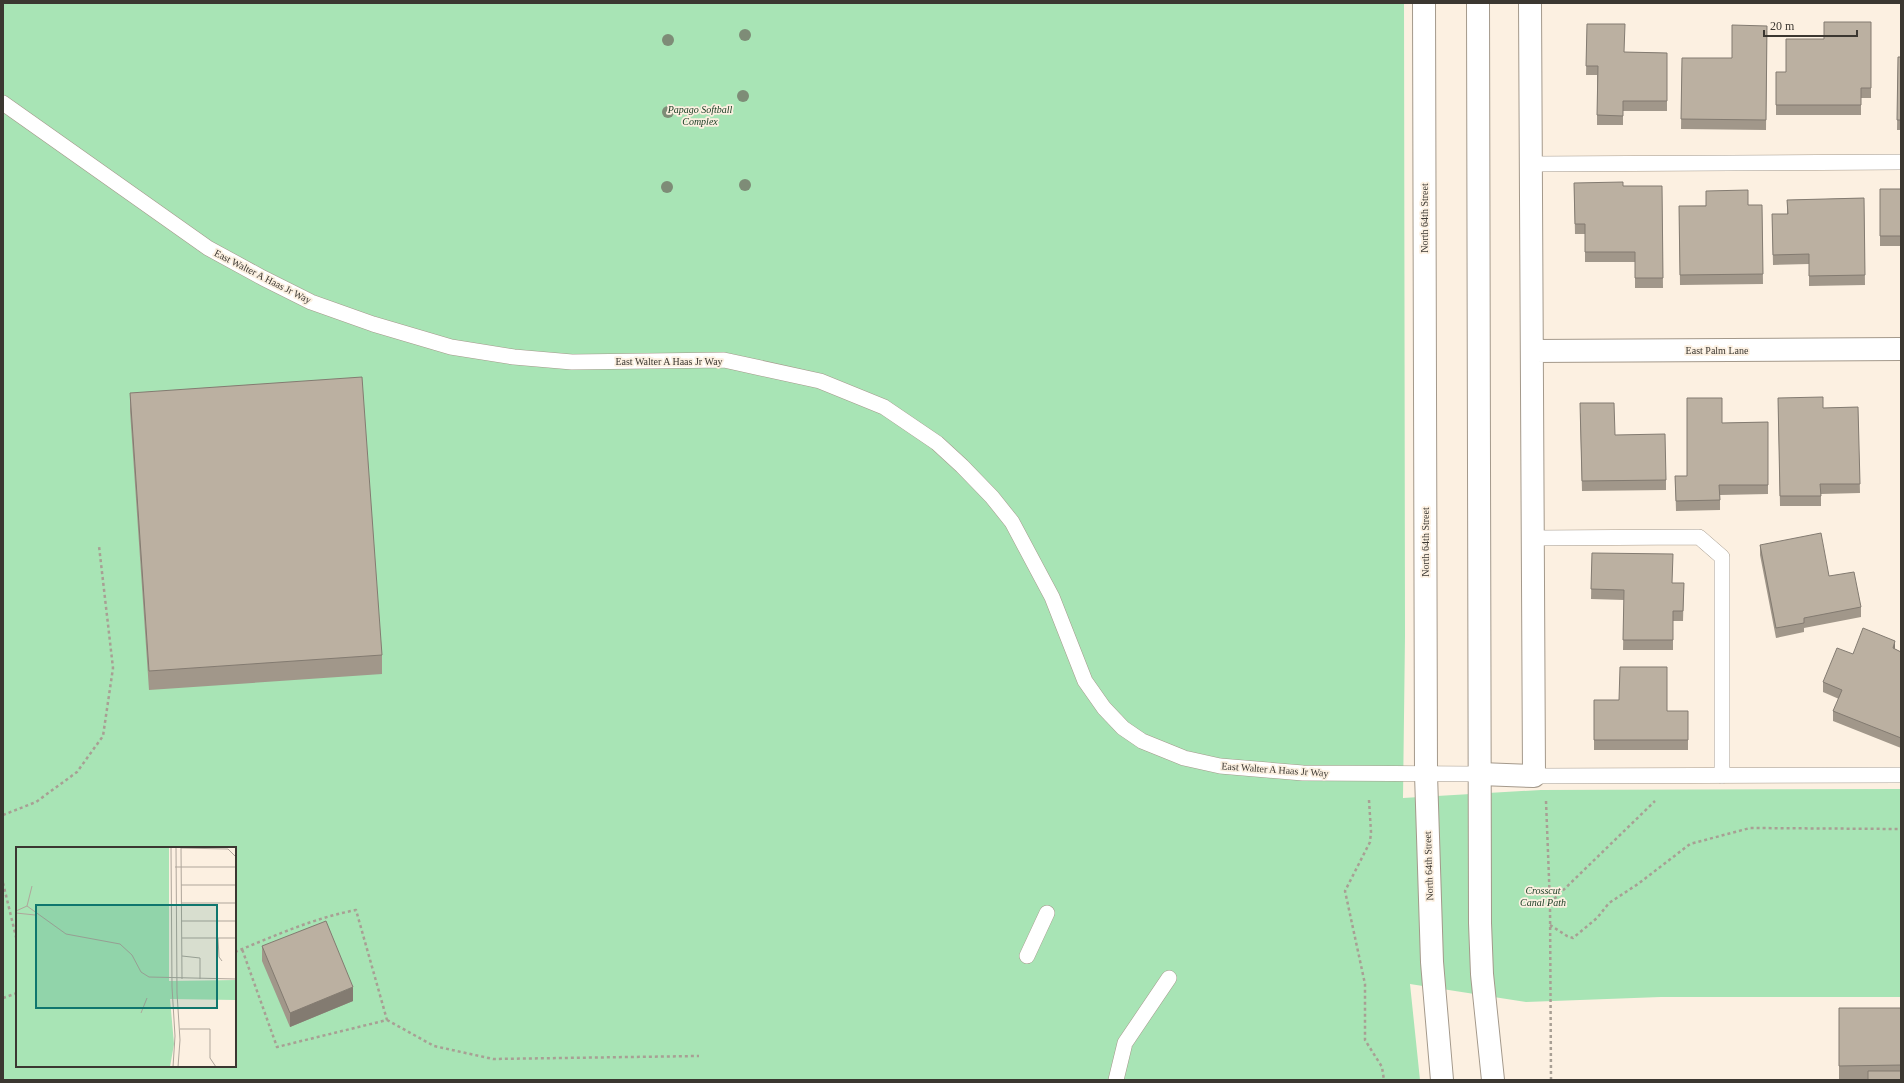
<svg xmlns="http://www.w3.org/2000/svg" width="1904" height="1083" font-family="'Times New Roman',serif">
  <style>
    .green { fill: #a8e4b5; fill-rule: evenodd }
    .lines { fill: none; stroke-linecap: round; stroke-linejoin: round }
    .lane-casing { stroke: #a4998b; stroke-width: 16 }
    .street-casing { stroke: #a4998b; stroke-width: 24 }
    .secondary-casing { stroke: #a4998b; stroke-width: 24 }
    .path { stroke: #a89f94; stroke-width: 2.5; stroke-dasharray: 3 3; stroke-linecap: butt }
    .lane { stroke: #fff; stroke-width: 15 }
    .street { stroke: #fff; stroke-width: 22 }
    .secondary { stroke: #fff; stroke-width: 22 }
    .tree { fill: #7e8c77 }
    .wall { fill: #a1978a }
    .shaded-wall { fill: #837b71 }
    .building { fill: #bbb0a1; stroke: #837b71 }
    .labels { text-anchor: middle; stroke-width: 3.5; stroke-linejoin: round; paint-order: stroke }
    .park-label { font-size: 10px; font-style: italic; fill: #173a21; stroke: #fcf0e1 }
    .street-label { font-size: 10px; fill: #3b3731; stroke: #fcf0e1 }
    .inset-road { fill: none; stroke: #afa69b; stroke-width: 1 }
    .view { fill: #0f766e; fill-opacity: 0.15; stroke: #0f766e; stroke-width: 2 }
    .inset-edge { fill: none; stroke: #3b3731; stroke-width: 2 }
  </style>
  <rect width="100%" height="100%" fill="#fcf0e1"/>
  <path class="green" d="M 3,3 L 1404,3 L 1405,636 L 1403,798 L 1541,790 L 1901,789 L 1901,997 L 1661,997 L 1526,1002 L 1410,984 L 1420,1080 L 3,1080 ZM 17,848 L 235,848 L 235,1066 L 17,1066 Z"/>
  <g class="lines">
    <g class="lane-casing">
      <path id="lane" d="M 3,103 L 208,248 L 263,278 L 311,302 L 373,324 L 451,347 L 514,357 L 572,362 L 724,360 L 820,381 L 884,407 L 937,443 L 962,466 L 992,497 L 1012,522 L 1052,597 L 1085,681 L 1104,708 L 1123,728 L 1142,741 L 1184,758 L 1220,766 L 1303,773 L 1480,774
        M 1530,164 L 1901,162
        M 1532,538 L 1699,537 L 1722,557 L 1722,776
        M 1534,776 L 1901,775
        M 1027,956 L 1047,913
        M 1116,1080 L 1125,1043 L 1169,978"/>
    </g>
    <g class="street-casing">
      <path id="street" d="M 1532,351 L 1901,349
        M 1480,774 L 1534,776 L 1530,3"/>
    </g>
    <g class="secondary-casing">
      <path id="secondary" d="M 1424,3 L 1426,774 L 1432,962 L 1442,1080
        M 1478,3 L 1480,923 L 1482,974 L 1493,1080"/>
    </g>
    <path class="path" d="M 1369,800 L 1371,832 L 1370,842 L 1345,891 L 1365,984 L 1365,1040 L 1382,1067 L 1384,1080
      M 1546,801 L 1550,904 L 1551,1080
      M 3,815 L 36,802 L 77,772 L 103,736 L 113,668 L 99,546
      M 3,883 L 17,941
      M 1550,903 L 1655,801
      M 1550,925 L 1567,936 L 1573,938 L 1597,918 L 1609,903 L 1638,884 L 1690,844 L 1750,828 L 1901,829
      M 235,952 C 274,936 314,918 356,910 L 387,1020 L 277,1047 L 242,949
      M 3,998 L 17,993
      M 387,1020 L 434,1046 L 493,1059 L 699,1056"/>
    <use href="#lane" class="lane"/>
    <use href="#street" class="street"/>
    <use href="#secondary" class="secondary"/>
  </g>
  <g class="tree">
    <circle cx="745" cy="35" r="6"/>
    <circle cx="668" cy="40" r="6"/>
    <circle cx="743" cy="96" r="6"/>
    <circle cx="668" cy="112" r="6"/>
    <circle cx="745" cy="185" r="6"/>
    <circle cx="667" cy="187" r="6"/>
  </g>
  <path class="wall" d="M 1871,22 L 1871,98 L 1861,98 L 1861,115 L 1776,115 L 1776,72 L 1786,72 L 1824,39 Z
    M 1587,24 L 1624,52 L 1667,53 L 1667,111 L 1623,111 L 1623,125 L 1597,125 L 1597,75 L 1586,75 Z
    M 1767,26 L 1766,130 L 1681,129 L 1682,58 L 1732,58 Z
    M 1898,57 L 1901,57 L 1901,130 L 1897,130 Z
    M 1574,183 L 1623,186 L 1662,186 L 1663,288 L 1635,288 L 1635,262 L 1585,262 L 1585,234 L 1575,234 Z
    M 1880,189 L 1901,189 L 1901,246 L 1880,246 Z
    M 1864,198 L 1865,285 L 1809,286 L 1809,264 L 1773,265 L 1772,214 L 1787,214 L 1787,200 Z
    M 1748,205 L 1762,205 L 1763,284 L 1680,285 L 1679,206 Z
    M 130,393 L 382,655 L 382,674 L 149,690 L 130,411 Z
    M 1778,398 L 1823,408 L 1858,407 L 1860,493 L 1821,494 L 1821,506 L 1780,506 Z
    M 1580,413 L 1615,435 L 1666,480 L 1666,490 L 1582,491 Z
    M 1768,422 L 1768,494 L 1720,495 L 1720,510 L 1676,511 L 1675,476 L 1687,476 L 1722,423 Z
    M 1760,545 L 1829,576 L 1861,607 L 1861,617 L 1804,628 L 1804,632 L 1776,638 L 1760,555 Z
    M 1592,553 L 1672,583 L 1684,583 L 1683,621 L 1673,621 L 1673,650 L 1623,650 L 1624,600 L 1591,599 Z
    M 1895,649 L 1901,652 L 1901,748 L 1833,721 L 1833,711 L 1839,699 L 1823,692 L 1823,682 L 1853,654 Z
    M 1594,700 L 1667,711 L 1688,711 L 1688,750 L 1594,750 Z
    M 262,946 L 353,1001 L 290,1027 L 262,961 Z
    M 1839,1008 L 1901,1008 L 1901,1080 L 1839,1080 Z"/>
  <path class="shaded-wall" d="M 1895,641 L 1895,651 L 1893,648 Z
    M 353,987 L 353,1001 L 290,1027 L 290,1013 Z"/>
  <path class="building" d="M 1824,22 L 1871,22 L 1871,88 L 1861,88 L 1861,105 L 1776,105 L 1776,72 L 1786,72 L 1786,39 L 1824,39 Z
    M 1587,24 L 1625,24 L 1624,52 L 1667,53 L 1667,101 L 1623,101 L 1623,116 L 1597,115 L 1598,66 L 1586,66 Z
    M 1732,25 L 1767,26 L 1766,120 L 1681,119 L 1682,58 L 1732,58 Z
    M 1898,57 L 1901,57 L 1901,120 L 1897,120 Z
    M 1623,182 L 1623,186 L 1662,186 L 1663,278 L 1635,278 L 1635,252 L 1585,252 L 1585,224 L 1575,224 L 1574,183 Z
    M 1880,189 L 1901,189 L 1901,236 L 1880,236 Z
    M 1748,190 L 1748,205 L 1762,205 L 1763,274 L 1680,275 L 1679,206 L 1706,206 L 1706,191 Z
    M 1864,198 L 1865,275 L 1809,276 L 1809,254 L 1773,255 L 1772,214 L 1788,214 L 1787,200 Z
    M 362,377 L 382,655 L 149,671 L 130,393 Z
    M 1823,397 L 1823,408 L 1858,407 L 1860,484 L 1820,484 L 1821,496 L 1780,496 L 1778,398 Z
    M 1687,398 L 1722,398 L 1722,423 L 1768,422 L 1768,485 L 1719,485 L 1720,500 L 1676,501 L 1675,476 L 1687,476 Z
    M 1580,403 L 1614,403 L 1615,435 L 1665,434 L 1666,480 L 1582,481 Z
    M 1821,533 L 1829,576 L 1854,572 L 1861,607 L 1804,618 L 1804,623 L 1776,628 L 1760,545 Z
    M 1592,553 L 1673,554 L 1672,583 L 1684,583 L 1683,611 L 1673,611 L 1673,640 L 1623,640 L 1624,590 L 1591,589 Z
    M 1863,628 L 1895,641 L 1893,648 L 1901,652 L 1901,738 L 1833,711 L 1842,690 L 1823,682 L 1837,648 L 1853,654 Z
    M 1620,667 L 1667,667 L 1667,711 L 1688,711 L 1688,740 L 1594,740 L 1594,700 L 1619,700 Z
    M 326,921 L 353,987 L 290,1013 L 262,946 Z
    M 1839,1008 L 1901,1008 L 1901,1065 L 1839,1066 Z
    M 1868,1071 L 1901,1071 L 1901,1080 L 1868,1080 Z"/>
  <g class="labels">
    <g class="park-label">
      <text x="700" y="113">Papago Softball<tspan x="700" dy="12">Complex</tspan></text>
      <text x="1543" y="894">Crosscut<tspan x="1543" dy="12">Canal Path</tspan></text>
    </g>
    <g class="street-label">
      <text transform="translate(1424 218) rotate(-90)" y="4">North 64th Street</text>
      <text transform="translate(263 276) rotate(27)" y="4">East Walter A Haas Jr Way</text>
      <text x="1717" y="354">East Palm Lane</text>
      <text x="669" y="365">East Walter A Haas Jr Way</text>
      <text transform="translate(1425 542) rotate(-90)" y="4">North 64th Street</text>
      <text transform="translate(1275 769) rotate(4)" y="4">East Walter A Haas Jr Way</text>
      <text transform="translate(1428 866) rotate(-92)" y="4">North 64th Street</text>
    </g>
  </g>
  <g transform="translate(16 847)">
    <rect width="220" height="220" fill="#fcf0e1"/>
    <path d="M 0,0 L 153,0 L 153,134 L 220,133 L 220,153 L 154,152 L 158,197 L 154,220 L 0,220 Z" fill="#a8e4b5"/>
    <path class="inset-road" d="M 155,0 L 156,140 L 159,189 L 157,220M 160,0 L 161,146 L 164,193 L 162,220M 165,0 L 166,132M 165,1 L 212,2 L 220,10M 159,20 L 220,20M 165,38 L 220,38M 165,56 L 220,56M 11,59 L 50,87 L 104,97 L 116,108 L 125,125 L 133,130 L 220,132M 11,59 L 16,39M 0,64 L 11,59M 0,66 L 19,68M 165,74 L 220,74M 166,91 L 220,91M 202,91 L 203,110 L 206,114M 166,109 L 184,111 L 184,132M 125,166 L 131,151M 164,182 L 194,182 L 194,211 L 200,220"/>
    <path class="view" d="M 20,58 L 201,58 L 201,161 L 20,161 Z"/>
    <rect width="220" height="220" class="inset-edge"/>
  </g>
  <rect width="1904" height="1083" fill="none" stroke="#3b3731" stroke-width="8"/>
  <path d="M1764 30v6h93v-6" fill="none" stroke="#3b3731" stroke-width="2"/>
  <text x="1770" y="30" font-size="12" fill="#3b3731" stroke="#fcf0e1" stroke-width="3" paint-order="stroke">20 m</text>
</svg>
